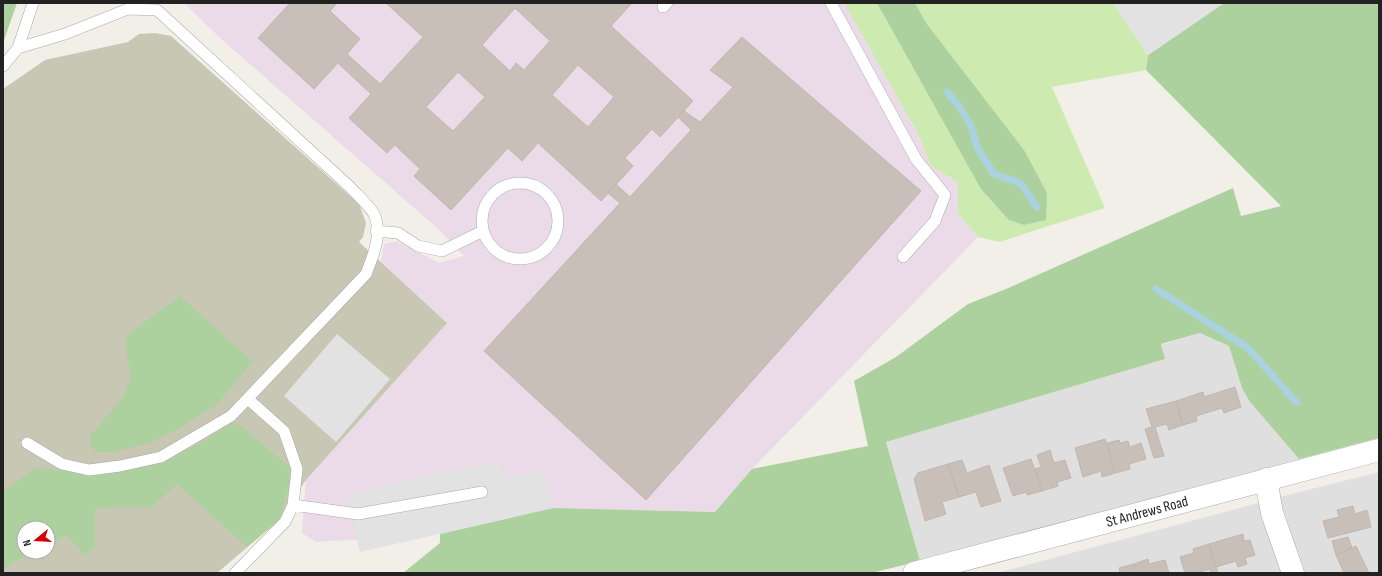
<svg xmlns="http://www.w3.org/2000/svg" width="1382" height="576" font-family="'Sofia Sans Condensed',sans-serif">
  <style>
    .residential { fill: #e0dfdf }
    .industrial { fill: #ebdbe8 }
    .construction { fill: #c7c7b4; fill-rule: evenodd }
    .grass { fill: #cdebb0 }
    .forest { fill: #add19e }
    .parking { fill: #e2e2e2 }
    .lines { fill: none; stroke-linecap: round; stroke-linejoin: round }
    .stream { stroke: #aad3df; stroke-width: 7 }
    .building { fill: #c7bfb8; stroke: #c4b6ab; fill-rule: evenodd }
    .service-casing { stroke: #a9a9a9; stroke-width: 12 }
    .minor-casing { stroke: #a9a9a9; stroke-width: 23 }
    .service { stroke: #fff; stroke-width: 11 }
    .minor { stroke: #fff; stroke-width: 22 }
    .labels { text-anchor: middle; stroke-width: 3.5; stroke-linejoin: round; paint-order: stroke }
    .street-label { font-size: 15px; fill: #222; stroke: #fff }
  </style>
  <rect width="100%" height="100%" fill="#f2efe9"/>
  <path class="residential" d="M 1200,333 L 1229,346 L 1242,388 L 1250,402 L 1299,459 L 920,561 L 886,442 L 1165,359 L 1161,345 Z
    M 1379,472 L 1379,573 L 997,573 L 1288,495 Z"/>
  <path class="industrial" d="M 184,3 L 844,3 L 918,134 L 931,166 L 958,182 L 958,213 L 978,237 L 752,469 L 715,512 L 553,508 L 440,534 L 316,542 L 302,533 L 306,480 L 447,323 L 381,262 L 384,244 L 397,241 L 439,263 L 464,256 L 437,228 L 219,37 Z"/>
  <path class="construction" d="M 155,33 L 171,36 L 359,204 L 366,223 L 363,237 L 359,242 L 447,323 L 306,480 L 278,521 L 217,573 L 3,573 L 3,89 L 45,60 L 128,42 L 139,34 ZM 24,528 L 48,528 L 48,552 L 24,552 Z"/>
  <path class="grass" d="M 844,3 L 1113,3 L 1148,55 L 1146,70 L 1052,87 L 1105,208 L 999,242 L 978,237 L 958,213 L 958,182 L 931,166 L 918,134 Z"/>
  <path class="forest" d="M 3,3 L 17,3 L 3,43 Z
    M 877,3 L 915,3 L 926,23 L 1024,150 L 1047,193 L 1046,220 L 1024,225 L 1009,220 L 981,189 Z
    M 1224,3 L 1379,3 L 1379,438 L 1299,459 L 1250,402 L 1242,388 L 1229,346 L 1200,333 L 1161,344 L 1165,359 L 886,442 L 920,561 L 871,573 L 403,573 L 440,543 L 440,534 L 553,508 L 715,512 L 752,469 L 868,446 L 854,381 L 896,357 L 968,304 L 1006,289 L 1233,188 L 1241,216 L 1281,206 L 1146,70 L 1148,55 Z
    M 180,296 L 253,362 L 216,405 L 178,429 L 149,443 L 113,452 L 96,452 L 90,444 L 90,436 L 123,397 L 131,377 L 125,343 L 130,333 Z
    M 231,423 L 241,426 L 289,467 L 290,482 L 280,519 L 247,547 L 177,484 L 152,507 L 95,508 L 95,546 L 84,555 L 67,535 L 48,545 L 48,528 L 24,528 L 24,552 L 34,552 L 9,564 L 3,571 L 3,491 L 36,468 L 106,475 L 155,464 L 203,442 Z"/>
  <path class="parking" d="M 1113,3 L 1224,3 L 1148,55 Z
    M 337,334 L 390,379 L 336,442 L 284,396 Z
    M 500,460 L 504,478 L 544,469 L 553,508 L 360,552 L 347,495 Z"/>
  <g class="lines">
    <path class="stream" d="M 947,92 L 958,105 L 970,124 L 978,149 L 994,174 L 1020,183 L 1037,207
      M 1156,289 L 1248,348 L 1297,403"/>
  </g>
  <path class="building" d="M 290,3 L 337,3 L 330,11 L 360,39 L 347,54 L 380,84 L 423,37 L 386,3 L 632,3 L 611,26 L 693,101 L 660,137 L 652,129 L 625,158 L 633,166 L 601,201 L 538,143 L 522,161 L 508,148 L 451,210 L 414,176 L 420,169 L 395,145 L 387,153 L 349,118 L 371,94 L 338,63 L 314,89 L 258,38 ZM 515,8 L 550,41 L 524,70 L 516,63 L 510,71 L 482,45 ZM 578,65 L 614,97 L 588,127 L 552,95 ZM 458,72 L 485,97 L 453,131 L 426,107 Z
    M 742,37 L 921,191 L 646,500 L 484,351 L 620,203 L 608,193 L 616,184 L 630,197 L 691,130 L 678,117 L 684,111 L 700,122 L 733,87 L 710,70 Z
    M 1235,387 L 1241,407 L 1224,413 L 1222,408 L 1196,416 L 1197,421 L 1183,425 L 1176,401 L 1203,392 L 1204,397 Z
    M 1176,401 L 1183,425 L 1169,430 L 1167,424 L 1155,427 L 1164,456 L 1154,458 L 1145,429 L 1152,427 L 1146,409 Z
    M 1105,439 L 1115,473 L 1102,477 L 1101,471 L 1083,477 L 1075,448 Z
    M 1119,440 L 1120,443 L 1128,441 L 1130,447 L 1141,443 L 1146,459 L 1129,464 L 1130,469 L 1115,473 L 1107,443 Z
    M 1050,450 L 1054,463 L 1065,460 L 1071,478 L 1057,482 L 1058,486 L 1042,491 L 1035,469 L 1041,467 L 1037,455 Z
    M 1031,459 L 1042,491 L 1027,495 L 1026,492 L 1013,496 L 1003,468 Z
    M 962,460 L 967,473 L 989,465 L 1001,501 L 981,507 L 976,492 L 959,497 L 948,464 Z
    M 948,464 L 959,497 L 942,502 L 946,514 L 925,521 L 914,479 L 918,473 Z
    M 1353,506 L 1355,514 L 1367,510 L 1371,527 L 1328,538 L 1323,521 L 1339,517 L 1337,510 Z
    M 1243,534 L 1244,541 L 1250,540 L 1255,555 L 1245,558 L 1247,564 L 1238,567 L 1236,561 L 1216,567 L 1209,544 Z
    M 1348,537 L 1352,548 L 1336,555 L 1332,541 Z
    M 1209,544 L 1218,573 L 1211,573 L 1210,569 L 1196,573 L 1185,573 L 1180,557 L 1194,553 L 1193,549 Z
    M 1356,546 L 1369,573 L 1344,573 L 1336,555 Z
    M 1148,559 L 1149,564 L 1165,560 L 1169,573 L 1137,573 L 1134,564 Z
    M 1134,564 L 1137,573 L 1120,573 L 1119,568 Z"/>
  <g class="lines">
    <g class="service-casing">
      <path id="service" d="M 831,3 L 916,159 L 945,195 L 935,221 L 903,257
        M 663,7 L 667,3
        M 18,48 L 65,34 L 128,9 L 157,10 L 350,187 C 356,194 372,208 375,216 C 382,236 373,256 366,274 L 231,416 L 161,457 L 120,466 L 89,470 L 62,464 L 27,443
        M 3,66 L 18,48 L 33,3
        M482 221a38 38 0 1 1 76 0a38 38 0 1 1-76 0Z
        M 376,231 L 398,233 L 418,246 L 442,251 L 483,231
        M 293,505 L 358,514 L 482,492
        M 235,573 L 285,522 L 293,505 L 297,469 L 284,431 L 248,399"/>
    </g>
    <g class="minor-casing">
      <g id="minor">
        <path d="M 1266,479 L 1272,513 L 1293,573"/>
        <path id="s1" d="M 914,573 L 1379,450"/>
      </g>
    </g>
    <use href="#service" class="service"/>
    <use href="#minor" class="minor"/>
  </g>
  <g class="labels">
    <g class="street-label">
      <text dy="5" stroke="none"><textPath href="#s1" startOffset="241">St Andrews Road</textPath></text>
    </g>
  </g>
  <rect width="1382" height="576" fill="none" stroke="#222222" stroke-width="8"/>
  <g transform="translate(36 540) rotate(252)"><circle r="19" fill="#ffffff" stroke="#a7a7a7"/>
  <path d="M0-3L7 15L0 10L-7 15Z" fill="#d40000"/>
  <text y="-6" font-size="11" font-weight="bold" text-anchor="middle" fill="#222222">N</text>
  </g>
</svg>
